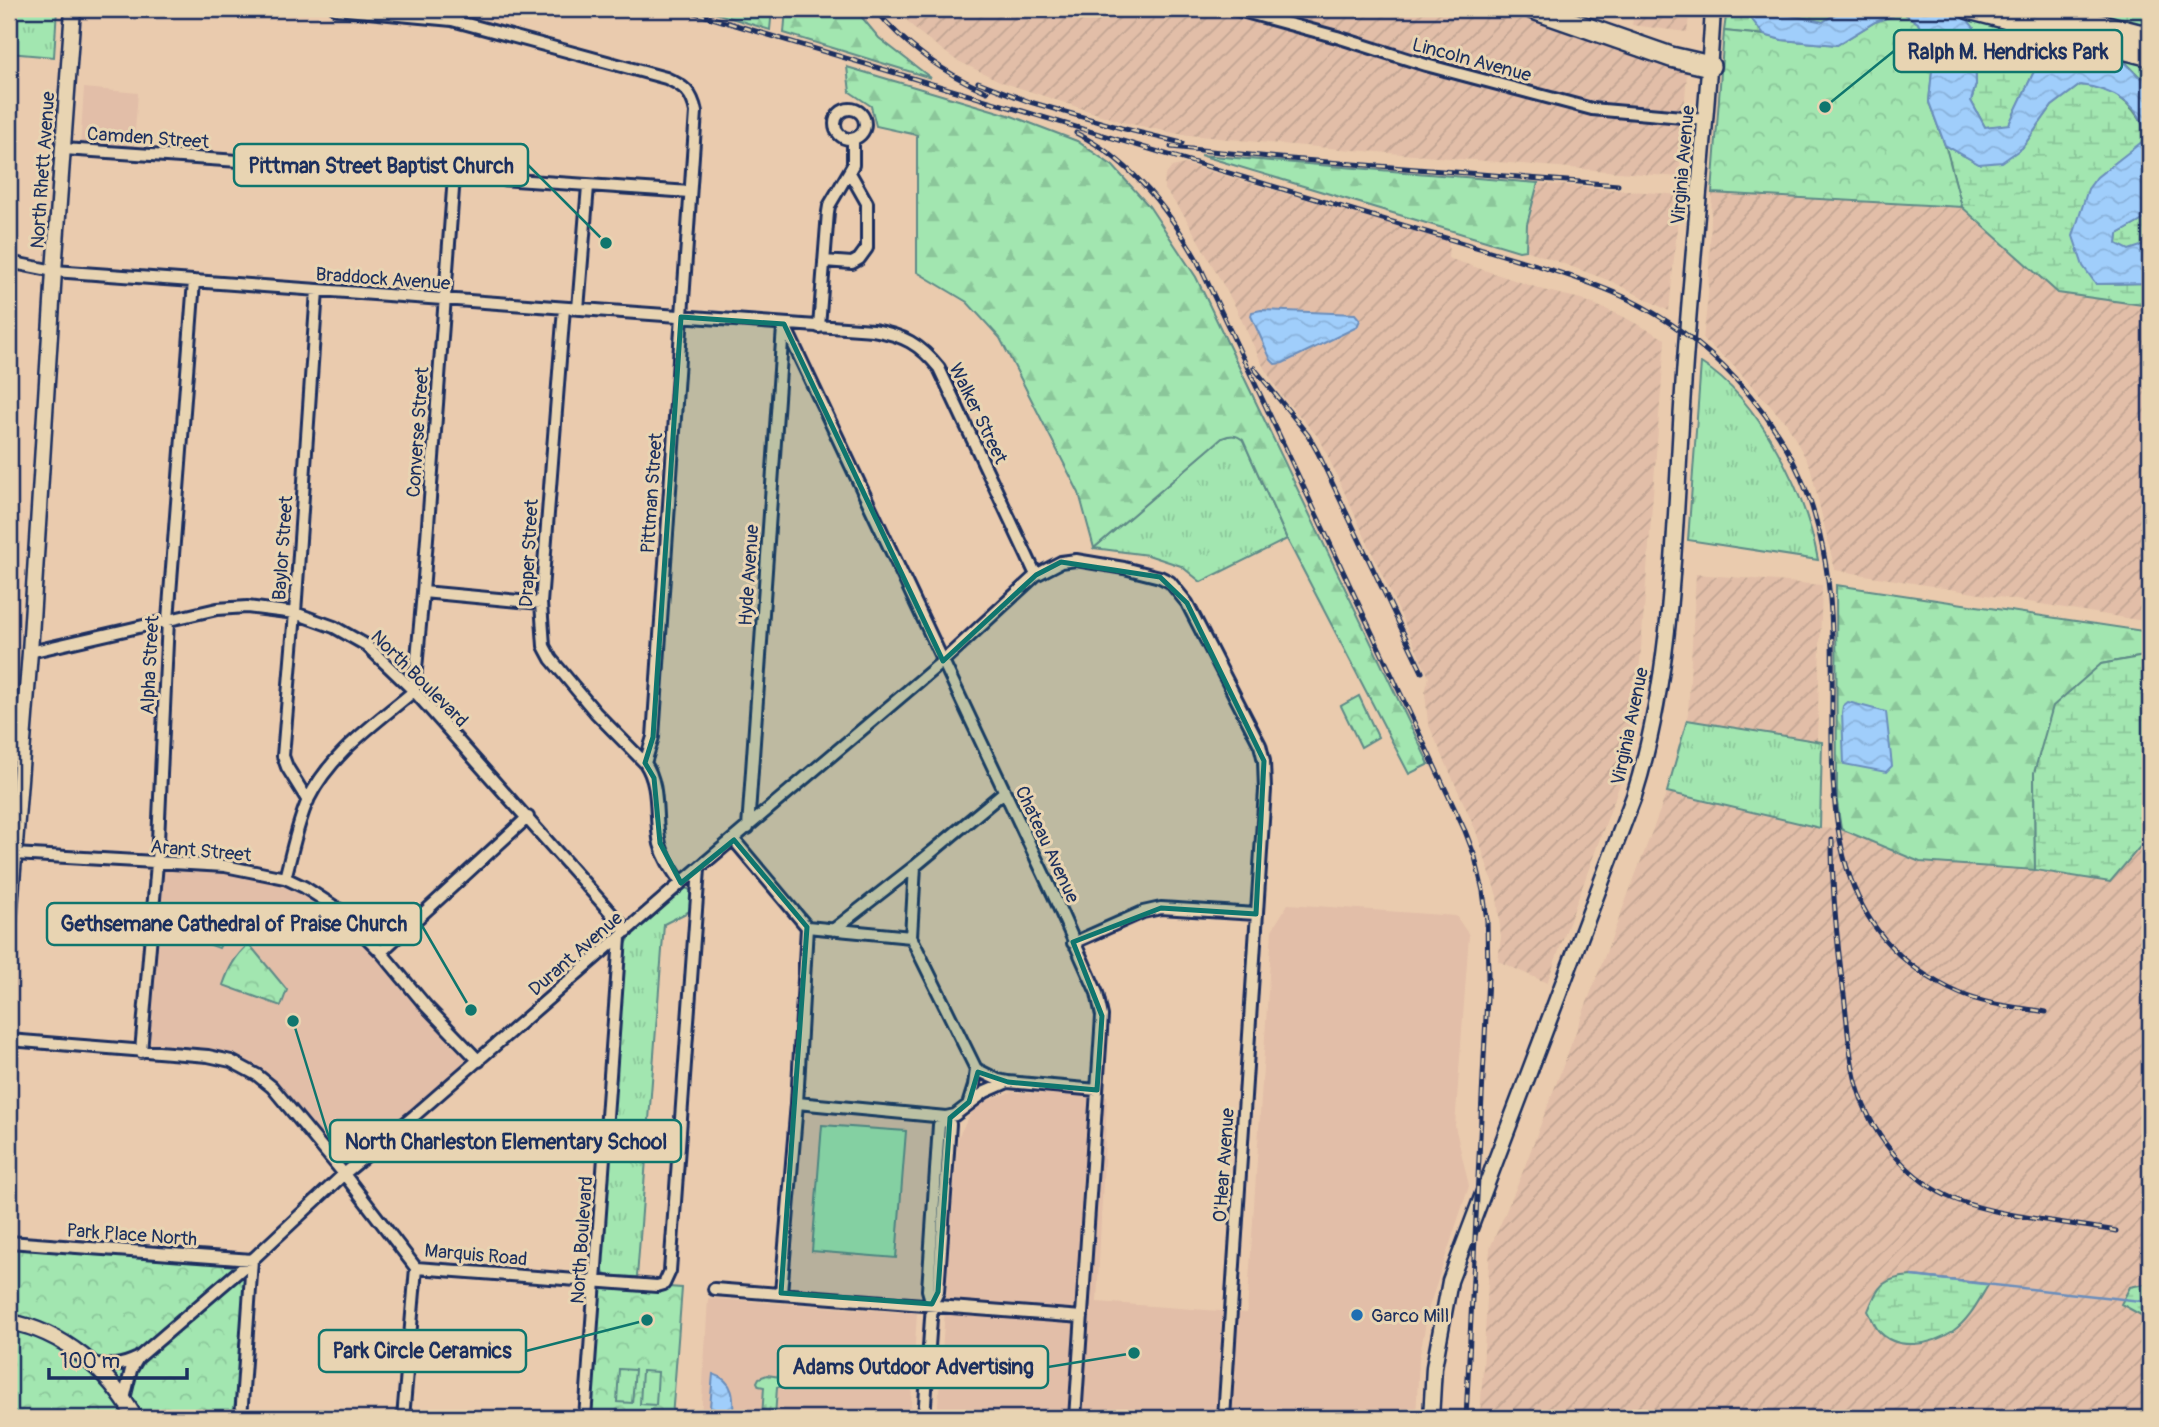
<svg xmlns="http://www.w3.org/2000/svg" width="2159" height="1427" font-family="Pangolin,sans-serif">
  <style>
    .built { fill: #e2bea8 }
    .industrial { fill: url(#industrial-furrows) }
    .grass { fill: url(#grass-tufts); stroke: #5e8a87; stroke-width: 2 }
    .forest { fill: url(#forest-firs); stroke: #5e8a87; stroke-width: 2 }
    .wetland { fill: url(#wetland-marsh); stroke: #5e8a87; stroke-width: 2 }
    .park { fill: url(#park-crowns); stroke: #5e8a87; stroke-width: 2 }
    .garden { fill: #a2e6b0; stroke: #5e8a87; stroke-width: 2 }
    .water { fill: url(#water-waves); stroke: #6b8ebc; stroke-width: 2 }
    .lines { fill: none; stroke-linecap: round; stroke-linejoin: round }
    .stream { stroke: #6b8ebc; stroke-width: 2.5 }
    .street-casing { stroke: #1b2f5e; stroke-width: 16 }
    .secondary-casing { stroke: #1b2f5e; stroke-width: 19 }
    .highway-casing { stroke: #1b2f5e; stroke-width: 24 }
    .street { stroke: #e8d4b2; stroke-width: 10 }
    .secondary { stroke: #e8d4b2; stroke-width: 14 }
    .highway { stroke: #e8d4b2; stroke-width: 19 }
    .rail-casing { stroke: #1b2f5e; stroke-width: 5 }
    .rail { stroke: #e8d4b2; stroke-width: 2.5; stroke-dasharray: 8; stroke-linecap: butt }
    .marked { fill: #0f766e; fill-opacity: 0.2; stroke: #0f766e; stroke-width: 5; stroke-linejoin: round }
    .poi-dot { fill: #1f6fb2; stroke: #e8d4b2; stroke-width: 2.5 }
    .labels { text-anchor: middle; stroke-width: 6; stroke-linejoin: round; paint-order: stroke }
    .street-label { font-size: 19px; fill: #1b2f5e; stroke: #e8d4b2 }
    .poi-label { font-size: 19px; fill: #1b2f5e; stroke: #e8d4b2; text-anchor: start }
    .leader { fill: none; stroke: #0f766e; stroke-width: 2.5 }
    .callout-dot { fill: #0f766e; stroke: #e8d4b2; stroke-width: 2.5 }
    .callout { fill: #e8d4b2; stroke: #0f766e; stroke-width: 2.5 }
    .callout-label { font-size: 21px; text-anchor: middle; font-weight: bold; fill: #1b2f5e }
  </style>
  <defs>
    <pattern id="industrial-furrows" width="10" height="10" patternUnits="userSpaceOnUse" patternTransform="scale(1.75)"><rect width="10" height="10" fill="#e2bea8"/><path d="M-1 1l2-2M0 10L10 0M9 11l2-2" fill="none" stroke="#c1a493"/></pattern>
    <pattern id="grass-tufts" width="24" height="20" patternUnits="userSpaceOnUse" patternTransform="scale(1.75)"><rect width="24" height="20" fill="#a2e6b0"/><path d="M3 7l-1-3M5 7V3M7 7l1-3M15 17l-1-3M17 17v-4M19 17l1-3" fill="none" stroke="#8bc69a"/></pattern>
    <pattern id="forest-firs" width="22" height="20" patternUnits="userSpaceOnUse" patternTransform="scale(1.75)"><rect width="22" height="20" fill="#a2e6b0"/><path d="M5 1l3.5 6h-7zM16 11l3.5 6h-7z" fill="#8bc69a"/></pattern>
    <pattern id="wetland-marsh" width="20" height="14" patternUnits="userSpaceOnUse" patternTransform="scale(1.75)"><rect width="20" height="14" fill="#a2e6b0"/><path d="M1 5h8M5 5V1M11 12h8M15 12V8" fill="none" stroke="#8bc69a"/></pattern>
    <pattern id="park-crowns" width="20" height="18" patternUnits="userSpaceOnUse" patternTransform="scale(1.75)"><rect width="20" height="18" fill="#a2e6b0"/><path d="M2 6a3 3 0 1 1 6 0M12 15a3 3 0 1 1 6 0" fill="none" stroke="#8bc69a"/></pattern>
    <pattern id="water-waves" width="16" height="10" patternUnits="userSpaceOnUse" patternTransform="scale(1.75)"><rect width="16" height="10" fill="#a0cefb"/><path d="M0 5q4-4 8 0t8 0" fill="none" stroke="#89b1da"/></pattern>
  </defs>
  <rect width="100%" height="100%" fill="#eacbae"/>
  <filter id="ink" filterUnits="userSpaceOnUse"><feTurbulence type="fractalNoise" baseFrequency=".0143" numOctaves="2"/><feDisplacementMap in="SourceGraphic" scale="14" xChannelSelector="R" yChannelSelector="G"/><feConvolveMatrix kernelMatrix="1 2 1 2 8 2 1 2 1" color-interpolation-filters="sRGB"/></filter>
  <g filter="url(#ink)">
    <path class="built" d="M 84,88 L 138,93 L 133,154 L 80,150 Z
      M 157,863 L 285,878 L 338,909 L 479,1061 L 344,1174 L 272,1087 L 231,1061 L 141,1052 Z
      M 1288,904 L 1456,916 L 1469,935 L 1455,1126 L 1469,1186 L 1429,1307 L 1419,1359 L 1416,1418 L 937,1418 L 958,1137 L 973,1110 L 988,1100 L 1002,1095 L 1012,1092 L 1107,1097 L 1097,1302 L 1247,1313 L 1272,930 Z
      M 797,1103 L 946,1117 L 939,1125 L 932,1304 L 781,1293 Z
      M 708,1298 L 898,1312 L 903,1310 L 917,1313 L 910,1418 L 701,1418 Z"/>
    <path class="industrial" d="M 896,9 L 1508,9 L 1687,72 L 1679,177 L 1269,143 L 1179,134 L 1122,122 L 1002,82 L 956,60 L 917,31 Z
      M 1635,9 L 1690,9 L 1687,32 L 1632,25 Z
      M 1185,164 L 1449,241 L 1448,258 L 1547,291 L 1581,299 L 1620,315 L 1665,339 L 1636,712 L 1624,773 L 1547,983 L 1498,961 L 1501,937 L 1497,896 L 1476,831 L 1428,723 L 1425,693 L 1429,677 L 1320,439 L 1282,396 L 1264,368 L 1234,304 L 1184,215 L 1164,188 L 1165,176 L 1172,167 Z
      M 1538,183 L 1680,195 L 1669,311 L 1613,282 L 1526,250 L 1527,224 Z
      M 1712,193 L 1962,207 L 2058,293 L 2150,306 L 2150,622 L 1835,570 L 1810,466 L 1787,424 L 1730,362 L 1703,340 L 1708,296 Z
      M 1696,574 L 1822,585 L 1817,738 L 1818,742 L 1822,742 L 1820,828 L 1841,829 L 1920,862 L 2024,869 L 2110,882 L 2150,835 L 2150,1283 L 2130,1287 L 2150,1319 L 2150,1418 L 1480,1418 L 1490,1248 L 1520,1179 L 1667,792 L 1688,714 Z"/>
    <path class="grass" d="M 9,9 L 57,9 L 54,57 L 9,53 Z
      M 1701,363 C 1759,399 1806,493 1818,560 L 1688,540 Z
      M 1231,435 L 1238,436 L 1243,440 L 1287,539 L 1201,582 L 1181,566 L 1148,555 L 1094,548 L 1222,438 Z
      M 1687,720 L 1822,742 L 1820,828 L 1667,792 Z
      M 686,888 L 692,891 L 693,904 L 690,911 L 664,924 L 637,1277 L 608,1276 L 604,1274 L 602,1268 L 626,944 L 630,937 Z
      M 767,1375 L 780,1377 L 785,1383 L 783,1387 L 777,1387 L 775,1418 L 762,1418 L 764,1387 L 759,1386 L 757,1382 L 759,1378 Z"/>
    <path class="forest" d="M 702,9 L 772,9 L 770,30 Z
      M 786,9 L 855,9 L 879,38 L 931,78 L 784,33 Z
      M 847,67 L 1009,115 L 1077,141 L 1113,166 L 1149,206 L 1196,277 L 1429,764 L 1409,774 L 1287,539 L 1243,440 C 1236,434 1230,435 1222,438 L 1094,548 L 1079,493 L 1000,338 L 967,302 L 917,272 L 917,135 L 876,126 L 871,106 L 850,92 Z
      M 1200,155 L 1538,183 L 1527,224 L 1526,250 L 1519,251 Z
      M 1836,585 L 2150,632 L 2150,655 L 2101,664 L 2034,773 L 2035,870 L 1920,862 L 1841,829 L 1837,802 Z"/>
    <path class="wetland" d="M 1727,9 L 1744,9 L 1764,35 L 1724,31 Z
      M 1782,9 L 1843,9 L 1823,22 L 1784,14 Z
      M 1959,9 L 2060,9 L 2058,38 L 2038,63 L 2009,125 L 1985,127 L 1971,101 L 1976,84 L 1974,28 Z
      M 2084,9 L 2150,9 L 2150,80 L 2139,76 L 2092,28 Z
      M 2080,85 C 2113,88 2130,100 2146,130 L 2143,142 C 2129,154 2114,163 2100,175 C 2071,200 2090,251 2096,284 L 2150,283 L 2150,306 L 2058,293 L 1962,207 L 1945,145 L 1979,164 L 2022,148 L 2052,106 Z
      M 2150,216 L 2150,243 L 2129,251 L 2117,244 L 2118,234 Z
      M 2150,655 L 2150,835 L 2110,882 L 2035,870 L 2034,773 L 2053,706 L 2101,664 Z
      M 1912,1276 L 1989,1284 C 1979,1300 1969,1320 1953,1331 C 1932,1345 1896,1352 1878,1330 C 1874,1325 1871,1316 1868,1311 C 1878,1285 1883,1278 1912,1276 Z
      M 2150,1283 L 2150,1320 L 2121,1304 L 2130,1287 Z"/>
    <path class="park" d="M 1902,12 L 1918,23 L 1933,60 L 1929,102 L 1947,151 L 1962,207 L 1712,193 L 1724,31 L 1764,35 L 1782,40 L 1837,45 L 1875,22 Z
      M 1359,696 L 1378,737 L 1361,747 L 1341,706 Z
      M 206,911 L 232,922 L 219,948 L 197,940 Z
      M 249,944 L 287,990 L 281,1006 L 223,985 C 229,968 235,956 249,944 Z
      M 9,1242 L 252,1260 L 233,1418 L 9,1418 Z
      M 595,1282 L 682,1288 L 672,1418 L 585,1418 Z"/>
    <path class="garden" d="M 822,1125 L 906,1131 L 896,1258 L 812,1251 Z
      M 619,1369 L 635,1370 L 632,1403 L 617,1402 Z
      M 642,1371 L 658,1372 L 656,1405 L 640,1404 Z"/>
    <path class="water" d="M 1744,9 L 1782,9 L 1784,14 L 1823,22 L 1843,9 L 1959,9 L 1974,28 L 1976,84 L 1971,101 L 1985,127 L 2009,124 L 2038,63 L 2058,38 L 2060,9 L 2084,9 L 2092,28 L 2138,76 L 2150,80 L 2150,216 L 2118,234 L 2117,244 L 2129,250 L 2150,243 L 2150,283 L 2096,284 L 2083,266 L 2073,236 L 2088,189 L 2097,177 L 2143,141 C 2150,106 2108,88 2080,85 L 2052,106 L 2022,148 L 2002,162 L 1979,164 L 1945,145 L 1929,102 L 1933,60 L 1918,23 L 1902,12 L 1875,22 L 1837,45 L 1782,40 L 1764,35 Z
      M 1261,310 L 1355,314 L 1360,320 L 1357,327 L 1283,363 L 1275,364 L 1271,360 L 1251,316 L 1252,312 Z
      M 1848,702 L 1886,712 L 1892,766 L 1886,772 L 1844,764 L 1842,712 L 1843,706 Z
      M 713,1374 C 735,1381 734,1398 733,1418 L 709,1418 Z"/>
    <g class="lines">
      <path class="stream" d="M 1912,1276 L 2150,1302"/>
      <g class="street-casing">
        <path id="street" d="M 336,9 L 452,20 L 666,78 C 684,86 692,92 696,112 L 653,737 L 645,763 C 661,787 654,817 660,844 C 664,859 673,871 681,883
          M 1234,9 L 1337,37 L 1426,65 L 1592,109 L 1705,119
          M835 124a15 15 0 1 1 30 0a15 15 0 1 1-30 0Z
          M 64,149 L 690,192
          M 824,261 L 852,263 L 859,259 L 867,248 L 867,203 L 850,173
          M 9,262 L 54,271 L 873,330 C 903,335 920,344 939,368 L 1036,575
          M 564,308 L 541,603 L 544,646 L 551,659 L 596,713 L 645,763
          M 578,309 L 588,186
          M 784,324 L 1053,894 L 1097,993 L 1102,1016 L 1075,1418
          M 819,327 L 828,212 L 829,206 L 853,165 L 853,139
          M 423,592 L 541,603
          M 30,652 L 217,609 L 247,607 L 295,613 L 334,627 L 366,645 L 414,691 L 627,931
          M 308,801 L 287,767 L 283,756 L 295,613 L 317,290
          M 748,828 L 783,327
          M 734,840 L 807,927 L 797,1103 L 781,1293
          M 14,854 L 225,866 L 285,878 L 304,887 L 338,909 L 381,952 L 426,1006 L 479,1061
          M 915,866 L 911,937 L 976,1069 L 974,1086 L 969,1102
          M 285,878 C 292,853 297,824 308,800 C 330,754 376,723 414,691 L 423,592 L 454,176
          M 807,927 L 911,937
          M 833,930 L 915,866 L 1004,792
          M 1073,943 L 1143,912 L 1161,908 L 1256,914
          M 381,952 L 528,817
          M 9,1040 L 208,1056 L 231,1061 L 257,1075 L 272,1087 L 344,1174 L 416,1268 L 657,1286 L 664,1284 L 670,1271 L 699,869
          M 141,1052 L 157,863 L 168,620 L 194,281
          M 976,1069 L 998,1080 L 1008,1082
          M 797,1103 L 946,1117 L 955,1115 L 985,1092 L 1008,1082 L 1097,1090
          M 9,1242 L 252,1260 L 241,1418
          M 714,1289 L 1082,1317
          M 92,1363 C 110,1367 121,1366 138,1358 L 252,1260 L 344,1174 L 414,1116 L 681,883 L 943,661 L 1036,575 L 1061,562 L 1076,560 L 1124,568 L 1160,577 L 1170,582 L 1187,603 L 1260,745 L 1264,761 L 1265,790 L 1224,1418
          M 124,1399 L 131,1370 L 138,1358
          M 403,1418 L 416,1268
          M 585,1418 L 620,938
          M 924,1418 L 932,1304 L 938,1292 L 950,1124 L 946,1117 L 939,1125 L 928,1290 L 932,1304"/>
      </g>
      <g class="secondary-casing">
        <path id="secondary" d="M 9,921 L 30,652 L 54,271 L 73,9
          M 9,1322 C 63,1331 109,1371 135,1418
          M 1431,1418 L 1434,1367 L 1450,1281 L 1634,796 C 1675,666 1674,525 1683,391 C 1691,263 1706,136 1713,9"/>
      </g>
      <g class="highway-casing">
        <path id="highway" d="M 1533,9 L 1671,57 L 1710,66
          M 1969,9 L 2150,56
          M 2040,9 L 2150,37"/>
      </g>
      <use href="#street" class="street"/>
      <use href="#secondary" class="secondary"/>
      <use href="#highway" class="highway"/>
      <g class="rail-casing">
        <path id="rail" d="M 682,9 L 1536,265 C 1566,275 1597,284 1626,298 C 1708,338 1776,409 1808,495 C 1824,540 1831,588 1832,635 C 1835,769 1808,927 1959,993 C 1986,1005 2017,1007 2046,1012
          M 875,9 C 904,45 945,74 987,92
          M 978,82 L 1030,102 L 1121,128 L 1182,143
          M 1076,133 C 1130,160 1168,208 1197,260 L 1465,831 L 1475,857 L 1483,891 L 1487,921 L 1488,977 L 1466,1418
          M 1171,147 L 1290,159 L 1618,185
          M 1254,368 L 1308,435 L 1318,453 L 1422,672
          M 1832,840 C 1832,892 1837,943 1844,995 C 1848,1027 1849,1063 1860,1095 C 1875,1139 1910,1181 1954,1199 C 1999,1217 2067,1222 2116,1231"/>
      </g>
      <use href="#rail" class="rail"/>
    </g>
  </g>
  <path class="marked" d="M 681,317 L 784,324 L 943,661 L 1036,575 L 1061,562 L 1160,577 L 1187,603 L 1264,761 L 1256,914 L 1161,908 L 1073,942 L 1102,1016 L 1097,1090 L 1008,1082 L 978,1072 L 969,1102 L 950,1118 L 938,1292 L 932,1304 L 781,1293 L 807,927 L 734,840 L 681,883 L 660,843 L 654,778 L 645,763 L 653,737 Z"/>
  <circle class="poi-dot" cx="1357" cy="1315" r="7"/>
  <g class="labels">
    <g class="street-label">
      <text transform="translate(1472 59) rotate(15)" y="7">Lincoln Avenue</text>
      <text transform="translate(148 137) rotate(4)" y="7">Camden Street</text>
      <text transform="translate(1682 165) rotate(-85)" y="7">Virginia Avenue</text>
      <text transform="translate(42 170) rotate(-86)" y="7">North Rhett Avenue</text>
      <text transform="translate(383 278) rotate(4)" y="7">Braddock Avenue</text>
      <text transform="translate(979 413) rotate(64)" y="7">Walker Street</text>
      <text transform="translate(417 432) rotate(-86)" y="7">Converse Street</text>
      <text transform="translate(651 493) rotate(-86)" y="7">Pittman Street</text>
      <text transform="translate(282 548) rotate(-86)" y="7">Baylor Street</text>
      <text transform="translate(528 553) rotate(-87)" y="7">Draper Street</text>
      <text transform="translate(748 575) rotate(-86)" y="7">Hyde Avenue</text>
      <text transform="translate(149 665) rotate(-87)" y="7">Alpha Street</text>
      <text transform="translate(420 678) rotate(45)" y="7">North Boulevard</text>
      <text transform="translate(1629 726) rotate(-78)" y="7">Virginia Avenue</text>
      <text transform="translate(1048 844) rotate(65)" y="7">Chateau Avenue</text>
      <text transform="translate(201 850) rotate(5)" y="7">Arant Street</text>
      <text transform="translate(575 953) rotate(-41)" y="7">Durant Avenue</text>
      <text transform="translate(1223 1165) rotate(-86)" y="7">O'Hear Avenue</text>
      <text transform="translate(132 1234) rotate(4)" y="7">Park Place North</text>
      <text transform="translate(581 1240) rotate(-86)" y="7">North Boulevard</text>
      <text transform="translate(476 1254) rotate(5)" y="7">Marquis Road</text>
    </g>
    <g class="poi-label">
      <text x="1371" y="1322">Garco Mill</text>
    </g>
  </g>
  <path class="leader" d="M1825 107L1894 51M606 243L528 165M471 1010L421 924M293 1021L330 1141M647 1320L526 1351M1134 1353L1048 1367"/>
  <g class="callout-dot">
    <circle cx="1825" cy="107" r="7"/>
    <circle cx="606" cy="243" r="7"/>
    <circle cx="471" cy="1010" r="7"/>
    <circle cx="293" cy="1021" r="7"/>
    <circle cx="647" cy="1320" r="7"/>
    <circle cx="1134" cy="1353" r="7"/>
  </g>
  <g class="callout">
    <rect x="1894" y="30" width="228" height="42" rx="7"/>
    <rect x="234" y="144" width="294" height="42" rx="7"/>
    <rect x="47" y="903" width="374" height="42" rx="7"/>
    <rect x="330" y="1120" width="351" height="42" rx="7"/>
    <rect x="319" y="1330" width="207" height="42" rx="7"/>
    <rect x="778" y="1346" width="270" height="42" rx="7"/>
  </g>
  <g class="callout-label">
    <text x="2008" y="59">Ralph M. Hendricks Park</text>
    <text x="381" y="173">Pittman Street Baptist Church</text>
    <text x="234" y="931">Gethsemane Cathedral of Praise Church</text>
    <text x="506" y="1149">North Charleston Elementary School</text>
    <text x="422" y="1358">Park Circle Ceramics</text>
    <text x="913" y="1374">Adams Outdoor Advertising</text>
  </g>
  <rect width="2159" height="1427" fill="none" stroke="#e8d4b2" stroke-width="35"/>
  <rect x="18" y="18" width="2124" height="1392" fill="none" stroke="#1b2f5e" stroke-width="2.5" filter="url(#ink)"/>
  <path d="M49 1368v10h138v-10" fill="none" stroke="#1b2f5e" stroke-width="3.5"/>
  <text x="60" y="1368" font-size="21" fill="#1b2f5e" stroke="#e8d4b2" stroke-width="5" paint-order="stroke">100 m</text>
</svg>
